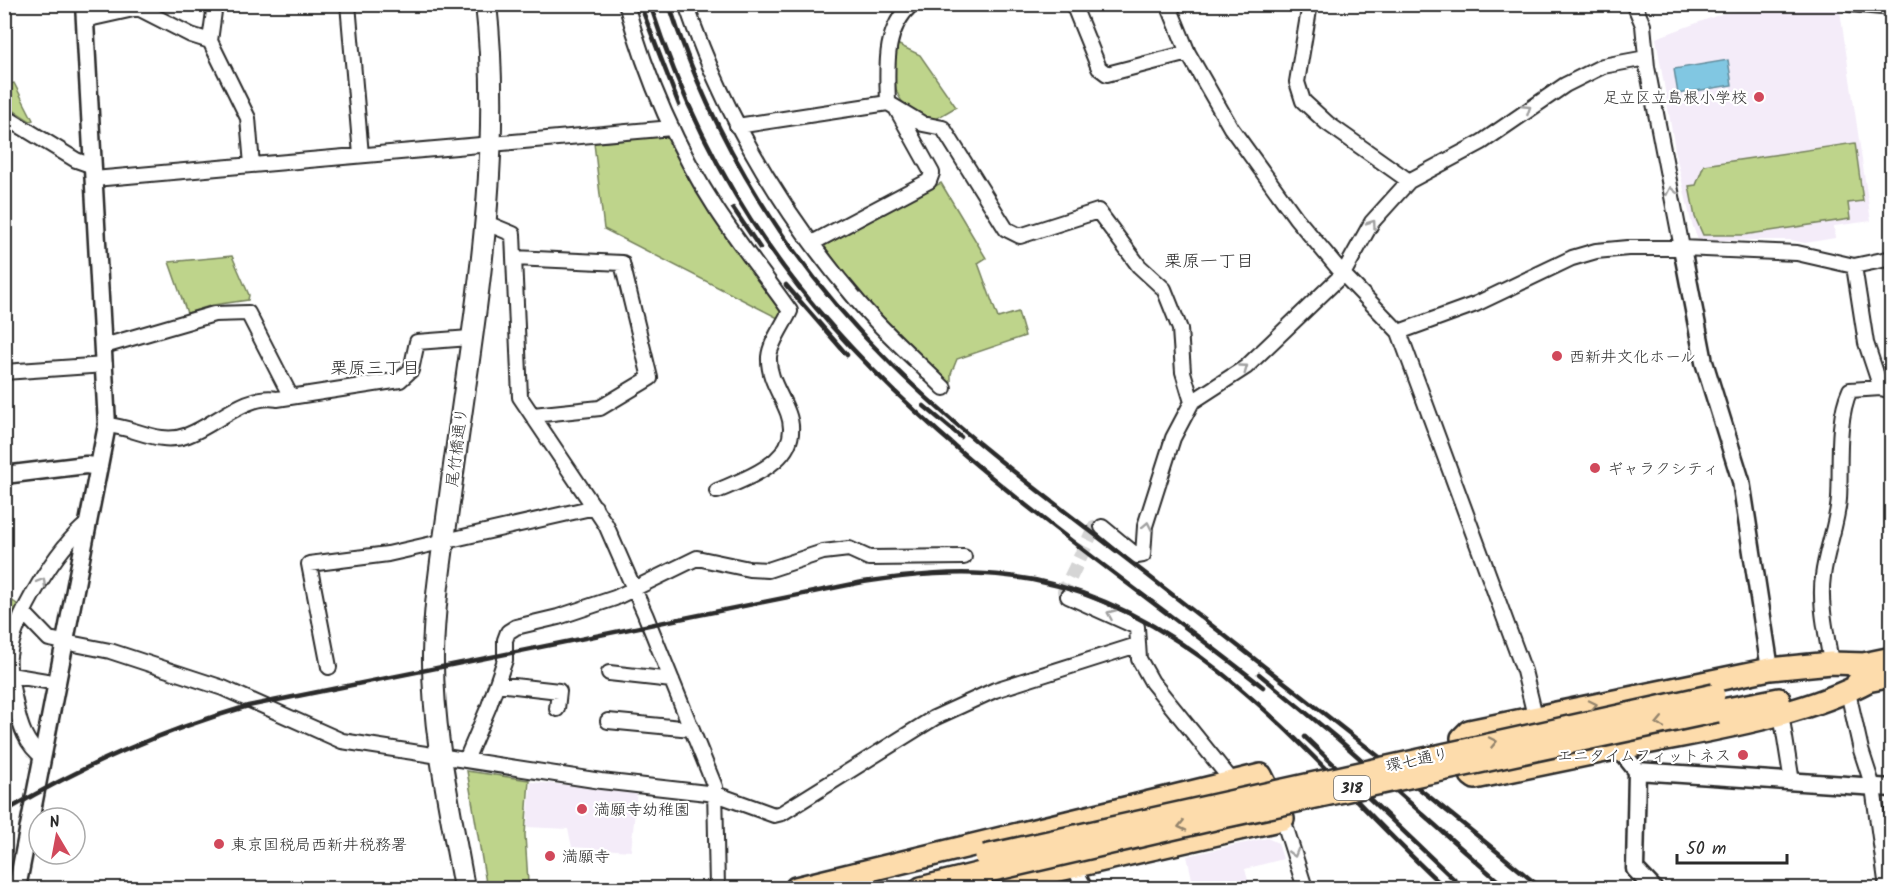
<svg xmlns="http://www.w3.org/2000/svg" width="1896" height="893" font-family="Kalam,'Klee One',sans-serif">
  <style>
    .built { fill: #f4ecf9 }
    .green { fill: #bed48b; stroke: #74805b; stroke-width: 1.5 }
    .water { fill: #81c7e2; stroke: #5f8999; stroke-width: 1.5 }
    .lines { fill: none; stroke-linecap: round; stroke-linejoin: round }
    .minor-tunnel { stroke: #d5d5d5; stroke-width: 14; stroke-dasharray: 14 7; stroke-linecap: butt }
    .minor-casing { stroke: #2b2b2b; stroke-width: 18 }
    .tertiary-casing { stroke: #2b2b2b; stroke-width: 21 }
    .secondary-casing { stroke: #2b2b2b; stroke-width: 24 }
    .primary-casing { stroke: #2b2b2b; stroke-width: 26 }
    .minor { stroke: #fff; stroke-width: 14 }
    .tertiary { stroke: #fff; stroke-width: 16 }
    .secondary { stroke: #fff; stroke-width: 20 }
    .primary { stroke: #fddcac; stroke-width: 21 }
    .rail { stroke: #2b2b2b; stroke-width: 4.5 }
    .primary-bridge-casing { stroke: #2b2b2b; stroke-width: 26; stroke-linecap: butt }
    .primary-bridge { stroke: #fddcac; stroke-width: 21 }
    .oneway { stroke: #a0a0a0 }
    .oneway2 { stroke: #94846c }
    .poi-dot { fill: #d1495b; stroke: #fff; stroke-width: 2 }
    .labels { text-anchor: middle; stroke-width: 4.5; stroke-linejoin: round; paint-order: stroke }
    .shield { fill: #fff; stroke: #6b6b6b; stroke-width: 1.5 }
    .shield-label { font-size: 15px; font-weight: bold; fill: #2b2b2b }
    .poi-label { font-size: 16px; fill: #2b2b2b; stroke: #fff; text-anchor: start }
    .street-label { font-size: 16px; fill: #2b2b2b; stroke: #fff }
    .neighbourhood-label { font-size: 18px; fill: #2b2b2b; stroke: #fff }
  </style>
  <rect width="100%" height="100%" fill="#fff"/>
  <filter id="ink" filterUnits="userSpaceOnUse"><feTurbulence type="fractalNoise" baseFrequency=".0167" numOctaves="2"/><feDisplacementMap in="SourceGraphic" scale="12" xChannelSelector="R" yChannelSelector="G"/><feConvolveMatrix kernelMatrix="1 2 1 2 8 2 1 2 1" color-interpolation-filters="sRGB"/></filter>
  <g filter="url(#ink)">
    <path class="built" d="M 1778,5 L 1827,5 L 1840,11 L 1871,221 L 1834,226 L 1835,238 L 1805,243 L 1791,240 L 1698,240 L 1691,221 L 1676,155 L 1656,38 L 1724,13 Z
      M 531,782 L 637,791 L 631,851 L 572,847 L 568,829 L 527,827 Z
      M 1267,838 L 1278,843 L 1283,859 L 1245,869 L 1250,888 L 1194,888 L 1187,856 Z"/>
    <path class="green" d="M 897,44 L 920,55 L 956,107 L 932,121 C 890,105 892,85 897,44 Z
      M 14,83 L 33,120 L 30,121 L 5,105 L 5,85 Z
      M 663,136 C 684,148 691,181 704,201 C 727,237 752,272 779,305 L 781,314 L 778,318 L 604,229 L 594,143 Z
      M 1855,143 L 1863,201 L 1848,203 L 1850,219 L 1743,235 L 1703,235 L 1695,217 L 1689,186 L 1696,185 L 1704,165 Z
      M 941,183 L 986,258 L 978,263 L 998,318 L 1018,312 L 1025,336 L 957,359 L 951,374 L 951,383 L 947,384 L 859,293 L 825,247 L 826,242 Z
      M 232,256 L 249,295 L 248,300 L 213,305 L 187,313 L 169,262 Z
      M 5,596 L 17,604 L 5,633 Z
      M 467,771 L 529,780 L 525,835 L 528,882 L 486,883 Z"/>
    <path class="water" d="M 1728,60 L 1732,85 L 1678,94 L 1674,69 Z"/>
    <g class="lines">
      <path class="minor-tunnel" d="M 1068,596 L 1064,591 L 1094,528 L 1102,527"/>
      <g class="minor-casing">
        <path id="minor" d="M 348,4 L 361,155
          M 626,4 C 646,76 676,147 717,210 C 740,245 766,277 790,311 C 784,324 770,343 769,357 C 768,378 781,394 788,413 C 805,459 749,477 717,491
          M 686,4 C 724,116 783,215 860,304 C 886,334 916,360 944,388
          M 1073,4 L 1099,68 L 1107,74 L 1188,53
          M 1168,4 L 1188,53 L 1231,128 L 1296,218 L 1343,274 L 1399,332 L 1524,671 L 1537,724
          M 1310,4 L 1297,82 L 1303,101 L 1327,123 L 1409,181
          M 1634,4 L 1643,25 L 1647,67 L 1682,248
          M 1849,4 L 1892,8
          M 84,20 L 138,8 L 191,35 L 210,41 L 248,118 L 252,165
          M 210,41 L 215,4
          M 888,103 C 887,67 883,30 912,4
          M 4,116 L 76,160 L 93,166
          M 737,126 L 888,103 L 923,124 L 943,128 L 1006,229 L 1020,236 L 1098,211 L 1139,266 L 1164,289 L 1180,329 L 1183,372 L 1192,402
          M 94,179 L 672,128
          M 484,222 L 513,234 L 520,397 L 606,525 L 645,614 L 715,787 L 717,888
          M 812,243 L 929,181 L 932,173 L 897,110
          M 514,258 L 622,263 L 650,378 L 600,408 L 533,415
          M 1854,266 L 1866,343 L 1881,388
          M 1399,332 L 1476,304 L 1572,258 L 1596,251 L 1628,248 L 1682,248 L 1797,253 L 1854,266 L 1892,258
          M 104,346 L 214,314 L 248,313 L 291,397
          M 4,372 L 105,365
          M 107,425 C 135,427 159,446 188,435 C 215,425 247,393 277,399 L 400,380 L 411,370 L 417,342 L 470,338
          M 1102,527 L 1137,556 L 1143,555 L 1145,526 L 1173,438 L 1192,402 L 1246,367 L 1343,274 L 1372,222 L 1409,181 L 1482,142 L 1565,85 L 1603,66 L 1646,58
          M 1068,596 L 1137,627 L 1139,659 L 1152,682 L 1232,781
          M 24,613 L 49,639 L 110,651 L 223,688 L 342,741 L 601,781 L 716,794 L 774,815 L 782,813 L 934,718 L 995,690 L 1137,645
          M 1831,663 C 1827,635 1819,605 1823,576 C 1826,550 1837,525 1839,499 C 1841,466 1836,420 1850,390 L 1881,388 L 1892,391
          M 329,667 L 309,564 L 388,554 L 595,507
          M 609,673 L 672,680
          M 4,674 L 58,683
          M 497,684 L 559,691 L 557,709
          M 1848,692 L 1861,750 L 1873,787 L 1887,888
          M 1781,713 L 1792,782
          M 608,721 L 692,729
          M 43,757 C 26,745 20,726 16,706 C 13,690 7,672 9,656 C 14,617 57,548 87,524
          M 466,760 L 489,706 L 505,660 L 505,640 L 508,632 L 516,627 L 558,617 L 615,598 L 697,558 L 749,569 L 768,570 L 823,552 L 849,549 L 869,558 L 964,557
          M 1283,819 L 1305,888
          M 1074,868 L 1085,888"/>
      </g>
      <g class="tertiary-casing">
        <path id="tertiary" d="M 1682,248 L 1704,362 L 1741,481 L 1770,669
          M 4,475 L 86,465 L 99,467
          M 1621,751 L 1637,771 L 1635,869 L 1653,888
          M 1637,771 L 1892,788
          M 17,888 L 107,425 L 84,4"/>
      </g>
      <g class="secondary-casing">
        <path id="secondary" d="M 464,888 C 451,812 432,733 433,655 C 434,599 444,543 451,488 C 472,329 504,165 486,4"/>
      </g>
      <g class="primary-casing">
        <path id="primary" d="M 1866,664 L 1831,663 L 1770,669 L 1469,731 L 1462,738 L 1471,775 L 1475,778 L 1615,749 L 1621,751 L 1627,747 C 1706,730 1799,718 1870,680
          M 1854,666 L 1892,658
          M 1857,683 L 1892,676
          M 1717,711 L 1779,699
          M 796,888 L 1261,775 L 1283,819 L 980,888
          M 921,888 L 989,871"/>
      </g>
      <use href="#minor" class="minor"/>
      <use href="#tertiary" class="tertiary"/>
      <use href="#secondary" class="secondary"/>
      <use href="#primary" class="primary"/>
      <path class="rail" d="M 640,4 L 679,105
        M 650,4 C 683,106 731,201 798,286 C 924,445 1105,562 1263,687
        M 669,4 C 713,142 791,266 894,367 C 978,450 1077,519 1169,592 C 1294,690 1420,787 1541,888
        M 733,208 L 760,248
        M 786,285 L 847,355
        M 924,406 L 961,437
        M 1259,674 L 1338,739 L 1506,888
        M 1305,737 L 1463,888
        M 4,812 C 84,765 159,732 248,706 L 863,582 C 911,575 959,570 1008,576 C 1197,598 1315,769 1445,888"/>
      <g class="primary-bridge-casing">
        <path id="primary-bridge" d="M 985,856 L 1714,695
          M 989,871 L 1227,816 L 1717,711"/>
      </g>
      <use href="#primary-bridge" class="primary-bridge"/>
    </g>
    <defs><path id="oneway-chevron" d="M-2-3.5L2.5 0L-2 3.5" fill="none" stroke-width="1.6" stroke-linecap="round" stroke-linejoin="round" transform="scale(1.5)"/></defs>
    <g class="oneway">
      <use href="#oneway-chevron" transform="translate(1527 109) rotate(-33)"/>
      <use href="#oneway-chevron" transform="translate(1671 191) rotate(-101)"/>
      <use href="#oneway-chevron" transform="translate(1372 224) rotate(-55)"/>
      <use href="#oneway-chevron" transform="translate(1244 368) rotate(-36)"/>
      <use href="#oneway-chevron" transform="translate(1147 526) rotate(-79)"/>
      <use href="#oneway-chevron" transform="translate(42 582) rotate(-60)"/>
      <use href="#oneway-chevron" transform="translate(1111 614) rotate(-156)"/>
      <use href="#oneway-chevron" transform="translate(1294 853) rotate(74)"/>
    </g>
    <g class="oneway2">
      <use href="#oneway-chevron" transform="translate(1593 705) rotate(-12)"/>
      <use href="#oneway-chevron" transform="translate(1660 723) rotate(168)"/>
      <use href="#oneway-chevron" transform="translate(1493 742) rotate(-12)"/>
      <use href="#oneway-chevron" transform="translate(1182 826) rotate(167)"/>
    </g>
  </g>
  <g class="poi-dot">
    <circle cx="1759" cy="97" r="6"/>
    <circle cx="1557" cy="356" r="6"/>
    <circle cx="1595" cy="468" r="6"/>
    <circle cx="1743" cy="755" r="6"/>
    <circle cx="582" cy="809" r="6"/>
    <circle cx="219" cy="844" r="6"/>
    <circle cx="550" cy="856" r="6"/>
  </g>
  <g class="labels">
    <rect class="shield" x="1334" y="776" width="36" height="24" rx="4.5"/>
    <g class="shield-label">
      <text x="1352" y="793">318</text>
    </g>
    <g class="poi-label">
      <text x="1747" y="103" text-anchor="end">足立区立島根小学校</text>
      <text x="1569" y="362">西新井文化ホール</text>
      <text x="1607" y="474">ギャラクシティ</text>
      <text x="1731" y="761" text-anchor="end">エニタイムフィットネス</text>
      <text x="594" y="815">満願寺幼稚園</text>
      <text x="231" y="850">東京国税局西新井税務署</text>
      <text x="562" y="862">満願寺</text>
    </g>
    <g class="street-label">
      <text transform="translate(456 447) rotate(-83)" y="6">尾竹橋通り</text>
      <text transform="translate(1417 759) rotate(-12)" y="6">環七通り</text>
    </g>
    <g class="neighbourhood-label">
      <text x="1209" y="267">栗原一丁目</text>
      <text x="375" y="374">栗原三丁目</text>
    </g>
  </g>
  <rect width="1896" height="893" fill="none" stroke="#fff" stroke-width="24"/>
  <rect x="12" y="12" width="1872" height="869" fill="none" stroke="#2b2b2b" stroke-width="2" filter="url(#ink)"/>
  <g transform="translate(57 836) rotate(350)"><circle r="28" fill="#ffffff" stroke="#aaaaaa" stroke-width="1.5"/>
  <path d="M0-4.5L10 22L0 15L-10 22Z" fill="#d1495b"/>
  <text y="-9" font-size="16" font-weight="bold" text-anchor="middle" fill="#2b2b2b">N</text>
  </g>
  <path d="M1677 854v9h110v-9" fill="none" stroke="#2b2b2b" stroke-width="3"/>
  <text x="1686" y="854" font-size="18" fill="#2b2b2b" stroke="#ffffff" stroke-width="4.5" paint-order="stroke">50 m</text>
</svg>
